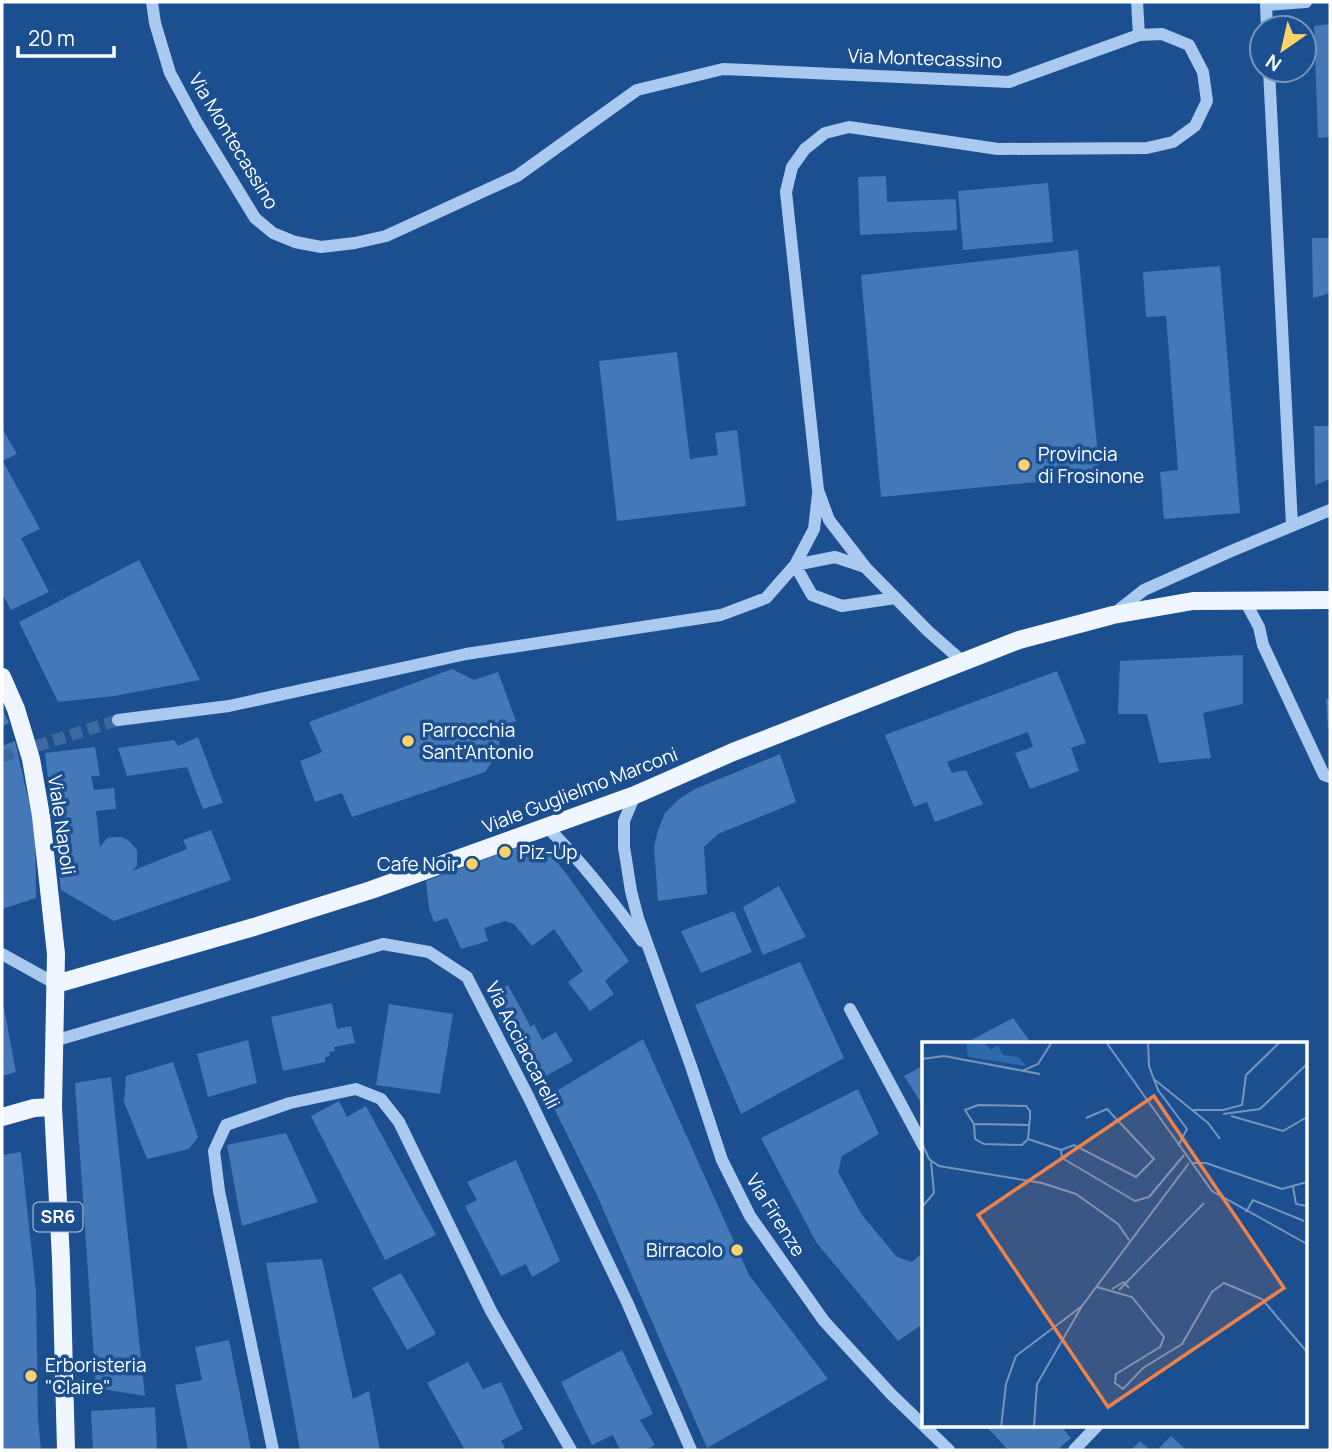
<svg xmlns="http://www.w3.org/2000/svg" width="1332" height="1452" font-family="Manrope,sans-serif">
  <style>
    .building { fill: #4478b7 }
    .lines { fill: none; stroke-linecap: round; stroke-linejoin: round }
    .minor-tunnel { stroke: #3d69a0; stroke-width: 12; stroke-dasharray: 12 6; stroke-linecap: butt }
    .minor { stroke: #a9c9ee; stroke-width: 12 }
    .major { stroke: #f0f6ff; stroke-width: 18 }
    .poi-dot { fill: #ffd166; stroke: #1b4f8f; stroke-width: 2.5 }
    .labels { text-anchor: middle; stroke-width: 7; stroke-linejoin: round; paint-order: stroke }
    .shield { fill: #1b4f8f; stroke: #bbcadd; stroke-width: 2 }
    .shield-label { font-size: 18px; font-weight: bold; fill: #fff }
    .street-label { font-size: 19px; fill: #fff; stroke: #1b4f8f }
    .poi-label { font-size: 19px; fill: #fff; stroke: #1b4f8f; text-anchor: start }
    .inset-road { fill: none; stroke: #7695bc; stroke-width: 2 }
    .view { fill: #ee8249; fill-opacity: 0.15; stroke: #ee8249; stroke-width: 3.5 }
    .inset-edge { fill: none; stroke: #fff; stroke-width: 3.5 }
  </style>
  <rect width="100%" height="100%" fill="#1b4f8f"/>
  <path class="building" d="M 1330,24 L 1330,137 L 1318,138 L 1314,26 Z
    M 886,176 L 887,202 L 956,199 L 957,230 L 860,235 L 858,177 Z
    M 1048,183 L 1053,242 L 963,250 L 958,191 Z
    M 1312,238 L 1330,238 L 1330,293 L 1313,298 Z
    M 1078,250 L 1100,476 L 881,497 L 861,275 Z
    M 1220,266 L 1240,513 L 1164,519 L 1160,472 L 1178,470 L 1166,316 L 1146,317 L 1143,272 Z
    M 677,352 L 690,459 L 718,455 L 715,433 L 737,430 L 746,506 L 617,521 L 599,361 Z
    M 1314,426 L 1330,426 L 1330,479 L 1315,485 Z
    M 2,428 L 17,454 L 2,461 Z
    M 4,463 L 40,529 L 21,538 L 49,592 L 11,610 L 2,593 L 2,464 Z
    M 139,560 L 200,680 L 114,696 L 58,702 L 19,622 Z
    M 1243,655 L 1243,704 L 1203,713 L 1211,758 L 1159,763 L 1147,714 L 1118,714 L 1120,661 Z
    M 452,669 L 474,680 L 498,672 L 516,721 L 494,729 L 501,748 L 485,772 L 352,817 L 342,793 L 315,802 L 300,761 L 322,752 L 309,722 Z
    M 1057,671 L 1086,743 L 1071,748 L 1079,771 L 1030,789 L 1015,753 L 1033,747 L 1028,732 L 947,762 L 952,773 L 966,770 L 983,804 L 935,822 L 927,802 L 914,807 L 885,735 Z
    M 1326,699 L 1330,699 L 1330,729 L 1328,729 Z
    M 2,709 L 9,723 L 2,727 Z
    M 198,737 L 223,803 L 203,809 L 187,767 L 127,776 L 118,748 L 174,740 L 178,746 Z
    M 15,741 L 35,829 L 36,898 L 2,909 L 2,746 Z
    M 95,747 L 100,776 L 91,776 L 94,790 L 114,788 L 116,809 L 96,811 L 100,847 L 107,838 L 114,837 L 122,837 L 128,840 L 137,850 L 137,866 L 132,871 L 187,849 L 183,840 L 211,830 L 231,880 L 114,921 L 61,890 L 45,753 Z
    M 780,754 L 796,802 L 718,834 L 704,847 L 707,894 L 658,901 L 654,846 L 658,830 L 665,813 L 679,799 L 695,789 Z
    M 523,845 L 551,855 L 565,872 L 629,961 L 605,981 L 614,994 L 590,1011 L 568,982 L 583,971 L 554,929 L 532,946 L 514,924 L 505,921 L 484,928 L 488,941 L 461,949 L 447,918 L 434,922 L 429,909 L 426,881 Z
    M 779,886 L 806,937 L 763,955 L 743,907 Z
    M 734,911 L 752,952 L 701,973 L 681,931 Z
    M 800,962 L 844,1058 L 741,1114 L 695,1005 Z
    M 508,985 L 531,1027 L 534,1024 L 542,1040 L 556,1032 L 573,1061 L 533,1083 L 516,1054 L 488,996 Z
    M 332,1003 L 337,1029 L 351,1026 L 355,1043 L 334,1047 L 335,1051 L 329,1052 L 330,1056 L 325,1057 L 325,1062 L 283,1071 L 271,1017 Z
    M 389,1004 L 453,1014 L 440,1094 L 376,1085 Z
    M 2,1008 L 4,1008 L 16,1072 L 2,1076 Z
    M 1013,1018 L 1032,1044 L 964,1044 Z
    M 643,1039 L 749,1275 L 828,1379 L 707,1448 L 596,1193 L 548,1096 Z
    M 248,1040 L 257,1083 L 208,1097 L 197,1054 Z
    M 173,1062 L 198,1137 L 189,1149 L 147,1159 L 124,1102 L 126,1076 Z
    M 924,1065 L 924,1107 L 904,1076 Z
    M 111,1077 L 145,1396 L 96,1388 L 75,1083 Z
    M 858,1089 L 879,1134 L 842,1156 L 838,1172 L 862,1215 L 897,1257 L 912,1262 L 924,1251 L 924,1323 L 898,1341 L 816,1242 L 761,1138 Z
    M 339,1101 L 347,1117 L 366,1106 L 436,1235 L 385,1260 L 311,1116 Z
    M 286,1133 L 318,1202 L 242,1226 L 227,1145 Z
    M 21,1152 L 36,1291 L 38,1418 L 41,1450 L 2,1450 L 2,1155 Z
    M 516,1160 L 560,1261 L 532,1277 L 526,1264 L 501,1276 L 465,1206 L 477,1200 L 467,1182 Z
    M 322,1259 L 353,1399 L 369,1391 L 380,1450 L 300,1450 L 266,1263 Z
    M 401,1273 L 436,1334 L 407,1350 L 372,1288 Z
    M 229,1340 L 251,1450 L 188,1450 L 175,1385 L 202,1380 L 195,1347 Z
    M 622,1350 L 653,1414 L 640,1420 L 655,1445 L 645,1450 L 620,1450 L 613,1435 L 592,1445 L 561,1382 Z
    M 468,1362 L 483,1389 L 501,1382 L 523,1429 L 501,1441 L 506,1450 L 465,1450 L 427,1383 Z
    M 155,1407 L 157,1450 L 93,1450 L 91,1411 Z
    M 986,1426 L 1061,1426 L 1071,1438 L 1057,1450 L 1008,1450 Z
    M 1171,1436 L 1186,1450 L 1157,1450 Z
    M 1140,1441 L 1150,1450 L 1131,1450 Z"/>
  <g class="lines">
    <path class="minor-tunnel" d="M 2,757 L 118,720"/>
    <path class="minor" d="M 152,2 L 155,23 L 170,73 L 197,123 L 255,218 L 273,233 L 295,242 L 321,247 L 355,243 L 386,236 L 517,176 L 637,90 L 723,69 L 1009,82 L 1139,35 L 1162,34 L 1189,45 L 1203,72 L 1207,101 L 1195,126 L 1173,142 L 1147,148 L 998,149 L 849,127 L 825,133 L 805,149 L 792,167 L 786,192 L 818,490 L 829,520 L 866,568 L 928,631 L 963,662
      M 1137,2 L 1139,35
      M 1267,28 L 1266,5 L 1306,2
      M 1269,70 C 1278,222 1283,373 1292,525
      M 818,494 L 814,529 L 795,565 L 812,595 L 842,606 L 895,598
      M 1245,601 L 1259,627 L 1263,645 L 1324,775 L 1330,777
      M 1116,612 L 1144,590 L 1229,552 L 1330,510
      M 118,720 L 229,706 L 466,654 L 721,615 L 766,598 L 795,565 L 835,557 L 865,567
      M 635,795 L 624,821 L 624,847 L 631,891 L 638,918 L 691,1066 L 722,1160 L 750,1216 L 824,1321 L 891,1394 L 949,1450
      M 547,827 C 582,862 612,901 642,941
      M 2,954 L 56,984
      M 850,1009 L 924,1147
      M 54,1041 L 383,944 L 429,952 L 467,977 L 528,1096 L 627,1302 L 691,1450
      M 273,1450 L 219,1191 L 214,1151 L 226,1125 L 290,1103 L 356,1089 L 381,1099 L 399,1122 L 491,1311 L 571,1450
      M 1074,1450 L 1097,1426"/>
    <path class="major" d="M 2,677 L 16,709 L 31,759 L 41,816 L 56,954 L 53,1107 L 61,1259 L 66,1450
      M 56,984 L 254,927 L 371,890 L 635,795 L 733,752 L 1019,640 L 1113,615 L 1193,601 L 1330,600
      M 2,1117 L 34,1108 L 53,1107"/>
  </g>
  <g class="poi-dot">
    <circle cx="1024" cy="465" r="7"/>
    <circle cx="408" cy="741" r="7"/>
    <circle cx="505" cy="852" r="7"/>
    <circle cx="472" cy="864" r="7"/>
    <circle cx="737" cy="1250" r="7"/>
    <circle cx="31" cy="1376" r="7"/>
  </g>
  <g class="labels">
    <rect class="shield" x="33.5" y="1202.5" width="49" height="29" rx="5"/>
    <g class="shield-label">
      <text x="58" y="1223">SR6</text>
    </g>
    <g class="street-label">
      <text transform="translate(925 58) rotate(2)" y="7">Via Montecassino</text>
      <text transform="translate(234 141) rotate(59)" y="7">Via Montecassino</text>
      <text transform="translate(580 790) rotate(-21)" y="7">Viale Guglielmo Marconi</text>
      <text transform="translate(62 825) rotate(82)" y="7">Viale Napoli</text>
      <text transform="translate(523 1045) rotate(63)" y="7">Via Acciaccarelli</text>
      <text transform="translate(776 1215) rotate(58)" y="7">Via Firenze</text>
    </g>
    <g class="poi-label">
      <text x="1038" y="461">Provincia<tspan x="1038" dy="22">di Frosinone</tspan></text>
      <text x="422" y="737">Parrocchia<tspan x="422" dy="22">Sant'Antonio</tspan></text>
      <text x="519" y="859">Piz-Up</text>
      <text x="458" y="871" text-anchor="end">Cafe Noir</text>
      <text x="723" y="1257" text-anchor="end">Birracolo</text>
      <text x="45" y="1372">Erboristeria<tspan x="45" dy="22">"Claire"</tspan></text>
    </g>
  </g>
  <g transform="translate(922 1042)">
    <rect width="385" height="385" fill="#1b4f8f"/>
    <path d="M 44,0 L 62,0 L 69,8 L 76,3 L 81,13 L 97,15 L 104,24 L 46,15 Z" fill="#2e69ad"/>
    <path class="inset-road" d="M 184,0 L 290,149 L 385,202M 226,0 L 227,24 L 236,48 L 265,87 L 256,104M 0,17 L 22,14 L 118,32M 100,29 L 116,22 L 130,0M 233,38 L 286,81 L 298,97M 270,68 L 301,68 L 320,63 L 324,33 L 358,0M 301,72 L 338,67 L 385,22M 309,74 L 361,89 L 385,75M 164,76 L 185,67 L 232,117 L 214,135 L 152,103 L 139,108 L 140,116 L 213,159 L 227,155 L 262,113M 52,82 L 53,97 L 62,102 L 100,103 L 106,97M 108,83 L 52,82 L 43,68 L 56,63 L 104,64 L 108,69 L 108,75 L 106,97 L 139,108M 0,101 L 7,117 L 17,124 L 120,141 L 154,152 L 196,182 L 207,198M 269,121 L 284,121 L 360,147 L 385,140M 371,145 L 374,162 L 385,164M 0,165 L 12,151 L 9,120M 324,170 L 331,158 L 382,179M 175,245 L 210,255 L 242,295 L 238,305 L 194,332 L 193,341 L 201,347 L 221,326 L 260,302 L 290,250 L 302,241 L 340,257 L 385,310M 190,247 L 202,240 L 207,246M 197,248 L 282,161M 79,385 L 84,342 L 94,314 L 160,264 L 267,121M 112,385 L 115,342 L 160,264"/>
    <path class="view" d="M 232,54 L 362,246 L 186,365 L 56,173 Z"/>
    <rect width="385" height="385" class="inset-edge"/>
  </g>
  <rect width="1332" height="1452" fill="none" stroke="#ffffff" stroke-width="7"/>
  <g transform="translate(1283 49) rotate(214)"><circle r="33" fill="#1b4f8f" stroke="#7695bc" stroke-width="2"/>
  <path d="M0-5L12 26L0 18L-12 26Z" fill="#ffd166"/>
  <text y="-10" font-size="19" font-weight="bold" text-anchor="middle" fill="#ffffff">N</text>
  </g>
  <path d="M18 46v10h96v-10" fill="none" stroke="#ffffff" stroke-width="3.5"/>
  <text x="28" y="46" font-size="21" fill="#ffffff" stroke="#1b4f8f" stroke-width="5" paint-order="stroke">20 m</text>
</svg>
